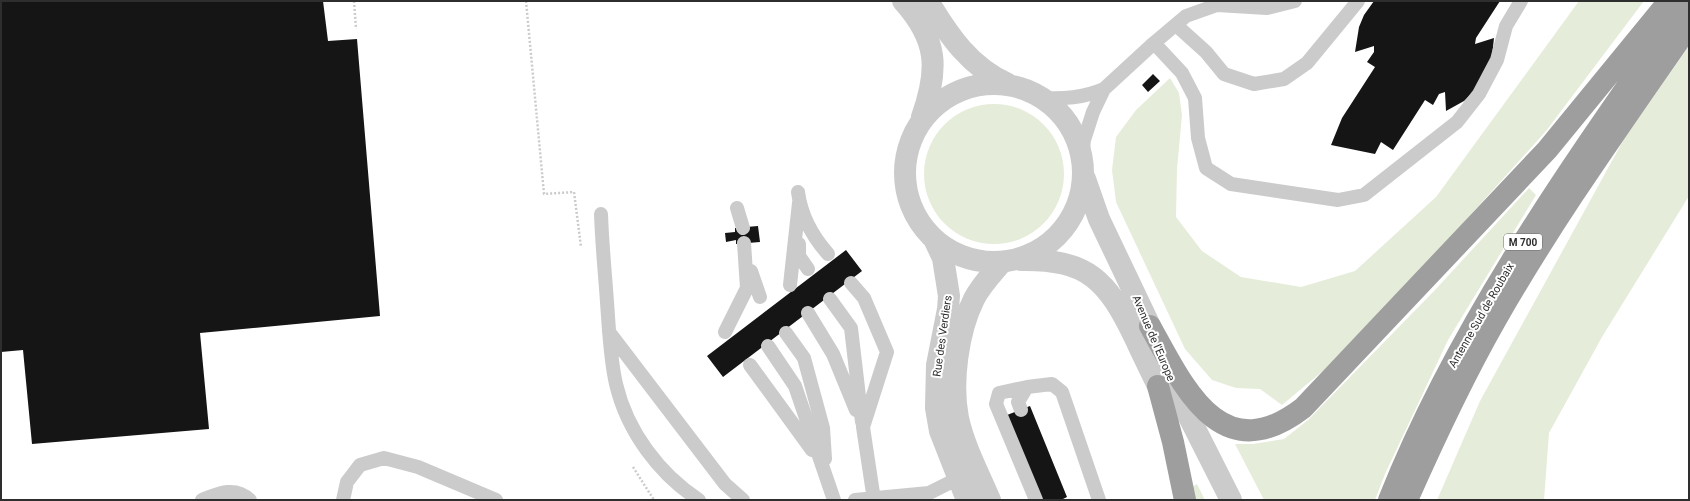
<svg xmlns="http://www.w3.org/2000/svg" width="1690" height="501" font-family="Roboto,sans-serif">
  <style>
    .green { fill: #e5edda }
    .building { fill: #151515 }
    .lines { fill: none; stroke-linecap: round; stroke-linejoin: round }
    .path { stroke: #cbcbcb; stroke-width: 2.5; stroke-dasharray: 2 2; stroke-linecap: butt }
    .service { stroke: #cbcbcb; stroke-width: 14 }
    .minor { stroke: #cbcbcb; stroke-width: 22 }
    .tertiary { stroke: #cbcbcb; stroke-width: 22 }
    .trunk { stroke: #9e9e9e; stroke-width: 22 }
    .labels { text-anchor: middle; stroke-width: 4; stroke-linejoin: round; paint-order: stroke }
    .shield { fill: #fff; stroke: #6d6d6d; stroke-width: 1 }
    .shield-label { font-size: 10px; font-weight: bold; fill: #2e2e2e }
    .street-label { font-size: 11px; fill: #2e2e2e; stroke: #fff }
  </style>
  <rect width="100%" height="100%" fill="#fff"/>
  <path class="green" d="M 1579,1 L 1644,1 L 1546,131 L 1437,252 L 1324,370 L 1282,405 L 1260,389 L 1236,388 L 1212,380 L 1185,349 L 1116,202 L 1112,170 L 1116,137 L 1136,110 L 1170,78 L 1179,93 L 1182,115 L 1177,169 L 1176,217 L 1202,251 L 1241,277 L 1301,287 L 1355,271 L 1436,197 Z
    M 1689,46 L 1689,196 L 1602,337 L 1549,433 L 1544,500 L 1437,500 L 1480,401 L 1624,139 Z
    M924 174a70 70 0 1 1 140 0a70 70 0 1 1-140 0Z
    M 1529,188 L 1536,195 L 1448,340 L 1385,474 L 1375,500 L 1264,500 L 1235,444 L 1253,444 L 1284,439 L 1308,420 L 1435,290 Z
    M 1197,484 L 1205,500 L 1195,500 L 1192,487 Z"/>
  <path class="building" d="M 1,1 L 323,1 L 328,41 L 357,39 L 380,316 L 200,333 L 209,429 L 32,444 L 23,350 L 1,352 Z
    M 1374,1 L 1500,1 L 1476,38 L 1475,44 L 1494,38 L 1492,56 L 1473,92 L 1464,101 L 1446,111 L 1445,92 L 1439,94 L 1433,105 L 1425,100 L 1393,150 L 1381,142 L 1375,154 L 1331,145 L 1342,118 L 1375,67 L 1367,62 L 1374,52 L 1374,46 L 1355,52 L 1359,27 L 1364,15 Z
    M 1153,74 L 1160,81 L 1148,92 L 1142,85 Z
    M 758,226 L 760,242 L 736,244 L 736,240 L 726,242 L 725,233 L 735,232 L 735,228 Z
    M 846,250 L 862,271 L 723,377 L 707,356 Z
    M 1030,406 L 1067,497 L 1061,500 L 1042,500 L 1007,415 Z"/>
  <g class="lines">
    <path class="path" d="M 354,1 L 356,29
      M 526,1 L 544,194 L 574,192 L 581,247
      M 633,467 L 654,500"/>
    <path class="service" d="M 1176,25 L 1206,52 L 1224,74 L 1254,84 L 1284,79 L 1307,63 L 1358,1
      M 1154,43 L 1182,73 L 1195,98 L 1198,138 L 1206,168 L 1231,184 L 1338,200 L 1364,195 L 1457,122 L 1479,94 L 1497,60 L 1506,26 L 1521,1
      M 1041,98 C 1064,99 1083,98 1104,89
      M 1082,158 L 1084,140 L 1093,112 L 1104,89 L 1154,43 L 1186,16 L 1217,5 L 1267,8 L 1295,1
      M 798,192 C 801,215 813,237 828,254
      M 737,208 L 743,228
      M 601,214 C 602,244 605,273 607,302 C 609,329 610,358 616,384 C 627,431 659,474 699,500
      M 799,244 L 799,256 L 808,269
      M 751,271 L 760,297
      M 851,283 L 864,298 L 887,352 L 863,427 L 874,500
      M 790,285 L 799,203
      M 830,299 L 851,328 L 862,422
      M 808,313 L 833,354 L 856,410
      M 609,332 L 725,484 L 743,500
      M 725,332 L 747,288 L 744,243
      M 786,333 L 804,358 L 823,428 L 825,459
      M 768,346 L 795,386 L 834,500
      M 750,365 L 812,450
      M 1027,387 L 999,393 L 996,404 L 1036,500
      M 1021,410 L 1018,402 L 1027,387 L 1052,384 L 1062,392 L 1099,500
      M 921,497 L 965,475
      M 202,500 C 219,493 235,486 250,500
      M 343,500 L 347,482 L 360,465 L 384,458 L 418,467 L 496,500
      M 855,500 L 929,493"/>
    <path class="minor" d="M 935,241 L 943,258 L 949,296 L 948,309 L 937,365 L 936,408 L 940,431 L 967,500
      M 990,500 C 979,474 964,446 958,418 C 951,382 958,331 974,299 C 981,285 992,274 1002,262"/>
    <path class="tertiary" d="M 903,1 C 938,40 939,69 922,117
      M 928,1 C 949,36 970,67 1008,84
      M905 173a89 89 0 1 1 178 0a89 89 0 1 1-178 0Z
      M 1085,179 L 1099,219 L 1150,326 L 1182,403 L 1231,500
      M 1021,260 C 1088,259 1107,280 1135,338 C 1145,360 1156,382 1167,404"/>
    <path class="trunk" d="M 1150,326 C 1184,387 1221,471 1303,408 L 1547,150 L 1669,1
      M 1158,386 L 1173,442 L 1185,500
      M 1389,500 C 1461,319 1576,160 1687,1
      M 1407,500 C 1434,439 1462,379 1495,321 C 1553,219 1622,123 1689,26"/>
  </g>
  <g class="labels">
    <rect class="shield" x="1504" y="234" width="38" height="16" rx="3"/>
    <g class="shield-label">
      <text x="1523" y="246">M 700</text>
    </g>
    <g class="street-label">
      <text transform="translate(1481 315) rotate(-60)" y="4">Antenne Sud de Roubaix</text>
      <text transform="translate(942 336) rotate(-82)" y="4">Rue des Verdiers</text>
      <text transform="translate(1154 338) rotate(67)" y="4">Avenue de l'Europe</text>
    </g>
  </g>
  <rect width="1690" height="501" fill="none" stroke="#2e2e2e" stroke-width="4"/>
</svg>
